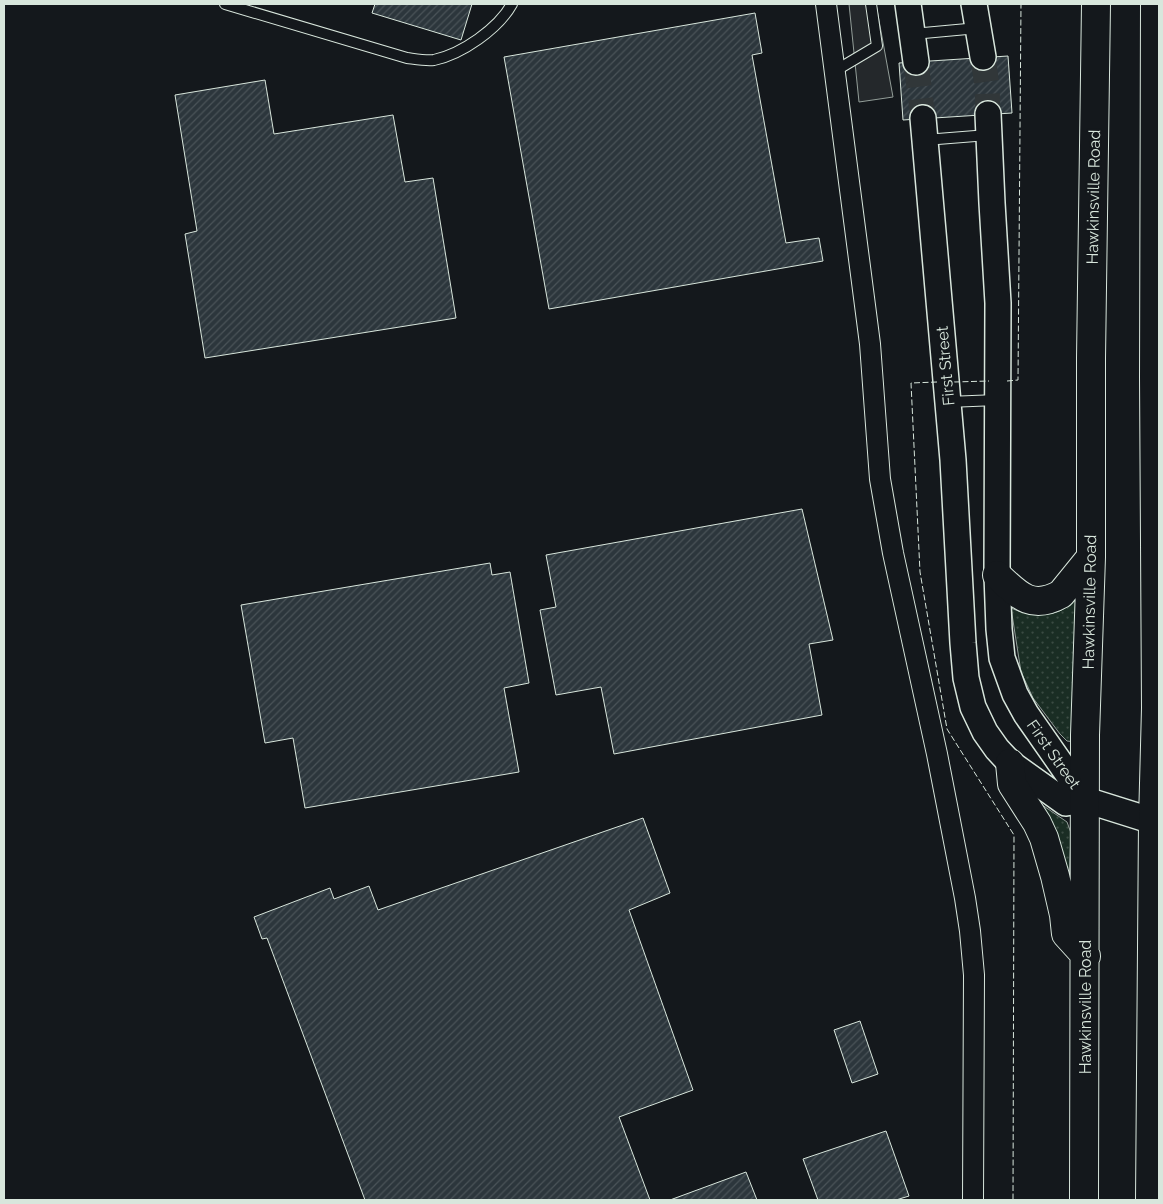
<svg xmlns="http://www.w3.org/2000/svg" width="1163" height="1204" font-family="Raleway,sans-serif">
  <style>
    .grass { fill: url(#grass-dots); stroke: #939e99 }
    .parking { fill: #24282b; stroke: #939e99 }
    .building { fill: url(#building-hatch); stroke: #d8e6dc }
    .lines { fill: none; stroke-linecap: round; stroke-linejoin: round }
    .tertiary-tunnel { stroke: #313739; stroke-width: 25; stroke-dasharray: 25 12; stroke-linecap: butt }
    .service-casing { stroke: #d8e6dc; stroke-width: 12 }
    .minor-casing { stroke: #d8e6dc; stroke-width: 22 }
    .tertiary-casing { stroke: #d8e6dc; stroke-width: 28 }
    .primary-casing { stroke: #d8e6dc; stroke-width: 30 }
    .service { stroke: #14181c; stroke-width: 10 }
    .minor { stroke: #14181c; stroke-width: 20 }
    .tertiary { stroke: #14181c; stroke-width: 25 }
    .primary { stroke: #14181c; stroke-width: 28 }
    .fence { stroke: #d8e6dc; stroke-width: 1; stroke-dasharray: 6 2.5; stroke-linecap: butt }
    .labels { text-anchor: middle; stroke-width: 4; stroke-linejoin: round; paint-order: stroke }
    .street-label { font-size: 16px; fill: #d8e6dc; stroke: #14181c }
  </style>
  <defs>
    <pattern id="grass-dots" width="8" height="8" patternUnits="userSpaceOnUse" patternTransform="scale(1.25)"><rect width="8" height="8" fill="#1a2d24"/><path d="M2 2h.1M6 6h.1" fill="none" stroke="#3b4b43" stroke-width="1.8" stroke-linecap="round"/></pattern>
    <pattern id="building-hatch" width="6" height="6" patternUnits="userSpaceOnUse" patternTransform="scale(1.25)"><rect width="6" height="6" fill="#2c363c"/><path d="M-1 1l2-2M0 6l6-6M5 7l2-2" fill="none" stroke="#4a5358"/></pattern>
  </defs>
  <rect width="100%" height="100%" fill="#14181c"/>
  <path class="grass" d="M 1076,596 L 1075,742 L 1067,741 L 1060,734 L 1033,698 L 1021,672 L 1011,608 C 1026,615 1050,618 1065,608 C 1069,605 1072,600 1076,596 Z
    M 1035,800 L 1067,822 L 1071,833 L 1069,884 Z"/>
  <path class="parking" d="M 849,4 L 876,4 L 893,97 L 859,102 Z"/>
  <path class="building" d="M 375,4 L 472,4 L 461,40 L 372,13 Z
    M 755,13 L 762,53 L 752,55 L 786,243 L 819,238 L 823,261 L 549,309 L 504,57 Z
    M 1008,56 L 1012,113 L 903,120 L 899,63 Z
    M 265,80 L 274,134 L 393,115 L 405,182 L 433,178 L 456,318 L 205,358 L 185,234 L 197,231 L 175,95 Z
    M 802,509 L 833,640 L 809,644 L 822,715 L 614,754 L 601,687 L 556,695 L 540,610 L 556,607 L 546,555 Z
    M 490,563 L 492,575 L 510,572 L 529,683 L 504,688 L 519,772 L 305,808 L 293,738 L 265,743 L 241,605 Z
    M 643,818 L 670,893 L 629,910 L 693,1090 L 619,1117 L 650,1200 L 365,1200 L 267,938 L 262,939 L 254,917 L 330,888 L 334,899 L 369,886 L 378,910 Z
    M 860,1021 L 878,1074 L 852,1083 L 834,1030 Z
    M 886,1131 L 909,1196 L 896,1200 L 818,1200 L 803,1159 Z
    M 746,1172 L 757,1200 L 670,1200 Z"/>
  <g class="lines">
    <path class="tertiary-tunnel" d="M 983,57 L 987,86 L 988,114
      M 916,62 L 923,118"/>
    <g class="service-casing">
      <path id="service" d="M 225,4 L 407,58 C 415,59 426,61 434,60 C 462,54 498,29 512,4
        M 913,34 L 978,28
        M 835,71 L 877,46 L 871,4
        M 925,140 L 988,135
        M 948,402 L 997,400"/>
    </g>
    <g class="minor-casing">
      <path id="minor" d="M 826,4 L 870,344 L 880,479 L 893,553 L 937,754 L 965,898 L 970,931 L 974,975 L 973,1200"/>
    </g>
    <g class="tertiary-casing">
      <path id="tertiary" d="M 908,4 L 916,62
        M 974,4 L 983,57
        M 988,114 L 992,203 L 998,303 L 997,575 L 999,629 L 1002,658 L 1015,694 L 1026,714 L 1086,800
        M 923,118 L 953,460 L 963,643 L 966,678 L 973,707 L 985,732 L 997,749 L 1010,763 L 1066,803 L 1086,800 L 1159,823"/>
    </g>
    <g class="primary-casing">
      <path id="primary" d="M 997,575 C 1017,594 1031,611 1061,594 L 1091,557
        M 1010,763 L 1012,784 L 1037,823 L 1044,838 L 1055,876 L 1064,915 L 1066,934 L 1086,956
        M 1084,1200 L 1085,735 L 1091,557 L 1091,358 L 1096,4
        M 1150,1200 L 1153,821 L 1156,708 L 1154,377 L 1155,4"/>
    </g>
    <use href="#service" class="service"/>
    <use href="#minor" class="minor"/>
    <use href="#tertiary" class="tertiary"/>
    <use href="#primary" class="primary"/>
    <path class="fence" d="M 1007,381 L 1018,380 L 1021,4
      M 937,382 L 911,383 L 920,572 L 947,729 L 1014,835 L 1013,1200
      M 954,382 L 989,381"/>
  </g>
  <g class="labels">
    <g class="street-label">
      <text transform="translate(1093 197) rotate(-89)" y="6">Hawkinsville Road</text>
      <text transform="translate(945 366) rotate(-95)" y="6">First Street</text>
      <text transform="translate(1089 602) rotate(-89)" y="6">Hawkinsville Road</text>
      <text transform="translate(1054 754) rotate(55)" y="6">First Street</text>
      <text transform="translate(1085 1007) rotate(-90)" y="6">Hawkinsville Road</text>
    </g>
  </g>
  <rect width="1163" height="1204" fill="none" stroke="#d8e6dc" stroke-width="10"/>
</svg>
